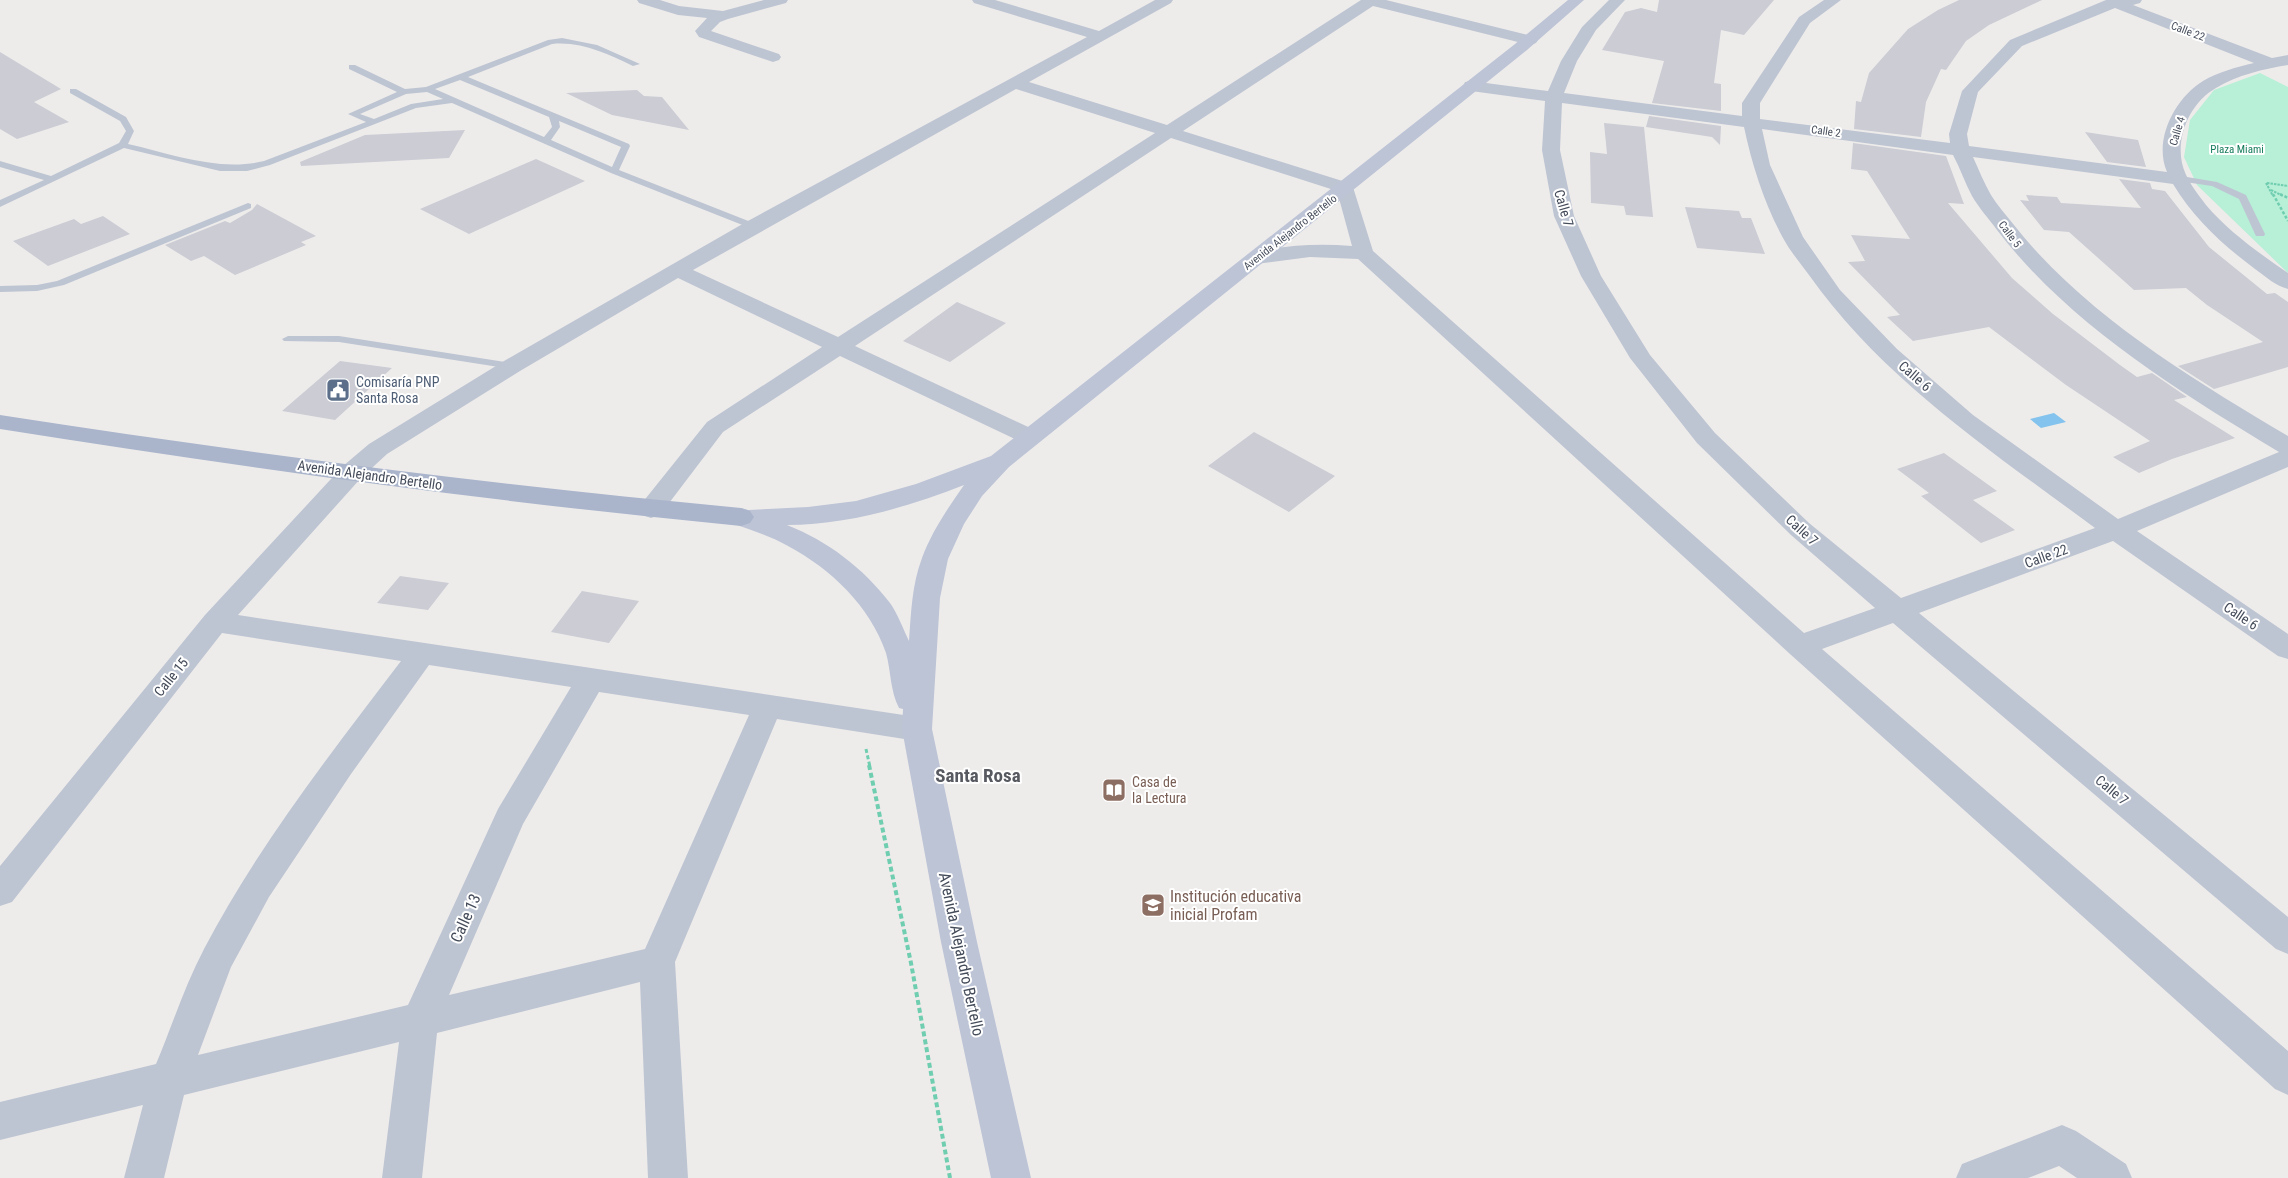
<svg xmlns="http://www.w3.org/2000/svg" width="2288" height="1178" font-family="'Roboto Condensed',sans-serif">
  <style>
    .green { fill: #b7efd7 }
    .water { fill: #83c3ed }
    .building { fill: #cbccd4 }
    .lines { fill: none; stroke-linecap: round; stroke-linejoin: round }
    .path-far3 { stroke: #6fcdb0; stroke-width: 2; stroke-dasharray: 2.5 1; stroke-linecap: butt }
    .path-far2 { stroke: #6fcdb0; stroke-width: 2.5; stroke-dasharray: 3 2; stroke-linecap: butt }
    .path-far1 { stroke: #6fcdb0; stroke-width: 3; stroke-dasharray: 4 2.5; stroke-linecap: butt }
    .path { stroke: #6fcdb0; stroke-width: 4; stroke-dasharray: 5 3; stroke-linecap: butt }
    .lane { fill: #bec5d2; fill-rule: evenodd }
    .street { fill: #bec5d2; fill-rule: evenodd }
    .secondary { fill: #bdc4d6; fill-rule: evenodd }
    .primary { fill: #aab5cc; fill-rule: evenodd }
    .labels { text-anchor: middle; stroke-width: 4; stroke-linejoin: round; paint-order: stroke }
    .far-street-label { font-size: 11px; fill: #444b59; stroke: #fff }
    .far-park-label { font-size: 11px; fill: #147b5a; stroke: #fff }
    .street-label { font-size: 14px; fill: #444b59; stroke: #fff }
    .service-label { font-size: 14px; fill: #4e5e75; stroke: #fff; text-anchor: start }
    .education-label { font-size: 14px; fill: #785e54; stroke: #fff; text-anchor: start }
    .near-education-label { font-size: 16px; fill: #785e54; stroke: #fff; text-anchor: start }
    .near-street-label { font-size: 16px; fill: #444b59; stroke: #fff }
    .district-label { font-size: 19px; font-weight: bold; fill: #585a61; stroke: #fff }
  </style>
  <rect width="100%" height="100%" fill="#eeeceb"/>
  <path class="green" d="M 2260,73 L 2288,87 L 2288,273 L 2197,185 L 2184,157 L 2190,120 L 2214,90 Z"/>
  <path class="water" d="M 2054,413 L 2066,422 L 2041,428 L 2030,419 Z"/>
  <path class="building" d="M 1659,0 L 1774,0 L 1744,35 L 1721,30 L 1714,83 L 1721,84 L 1721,111 L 1652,103 L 1664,61 L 1602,50 L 1625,12 L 1641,8 L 1657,12 Z
    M 1959,0 L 2042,0 L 1989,25 L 1966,41 L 1946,70 L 1941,69 L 1926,102 L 1921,137 L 1854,129 L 1856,101 L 1861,102 L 1869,73 L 1908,29 L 1938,10 Z
    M 0,52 L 61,89 L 34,102 L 69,122 L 17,139 L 0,129 Z
    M 637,90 L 644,96 L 662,97 L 689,130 L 612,115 L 566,93 Z
    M 1649,116 L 1721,126 L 1720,145 L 1712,137 L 1646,127 Z
    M 1604,123 L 1644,127 L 1653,217 L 1626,215 L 1624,206 L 1591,203 L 1590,152 L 1607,154 Z
    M 465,130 L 449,158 L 301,166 L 300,162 L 365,135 Z
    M 2085,132 L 2138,140 L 2146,167 L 2107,162 Z
    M 1853,143 L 1946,156 L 1964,204 L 1948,203 L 2012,278 L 2053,314 L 2120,365 L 2137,377 L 2152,373 L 2187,397 L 2174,400 L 2235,438 L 2172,459 L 2139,473 L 2113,457 L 2150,441 L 2066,385 L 1989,327 L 1913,341 L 1887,317 L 1900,315 L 1848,262 L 1865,261 L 1851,235 L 1910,239 L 1867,171 L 1851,169 Z
    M 536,159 L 585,181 L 469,234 L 420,209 Z
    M 2119,179 L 2150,183 L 2152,189 L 2165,191 L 2209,247 L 2267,294 L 2275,293 L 2288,302 L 2288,367 L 2214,389 L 2178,366 L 2263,342 L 2207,305 L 2186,288 L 2134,290 L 2069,232 L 2044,230 L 2020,200 L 2029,201 L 2026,195 L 2057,197 L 2061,203 L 2141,208 Z
    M 257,204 L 316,236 L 301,242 L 306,245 L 235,275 L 204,256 L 191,261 L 165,245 L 225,221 L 230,223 L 252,210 Z
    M 1685,207 L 1739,211 L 1742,218 L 1751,218 L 1765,254 L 1697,248 Z
    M 103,216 L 130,234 L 48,266 L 13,241 L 74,219 L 81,224 Z
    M 957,302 L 1006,323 L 950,362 L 903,341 Z
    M 340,361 L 392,368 L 335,420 L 282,411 Z
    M 1254,432 L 1335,476 L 1289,512 L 1208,466 Z
    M 1944,453 L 1997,491 L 1973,500 L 2015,530 L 1981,543 L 1921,496 L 1929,493 L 1897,469 Z
    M 400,576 L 449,583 L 428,610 L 377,603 Z
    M 582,591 L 639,601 L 609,643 L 551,632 Z"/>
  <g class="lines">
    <path class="path-far3" d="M 2266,183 L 2273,196
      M 2267,183 L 2288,186
      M 2271,190 L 2283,196"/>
    <path class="path-far2" d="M 2273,194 L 2288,221
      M 2280,194 L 2288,198"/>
    <path class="path-far1" d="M 866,749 L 870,767"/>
    <path class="path" d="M 869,765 L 911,963 L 950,1178"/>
    <path class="lane" d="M 562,38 L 597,45 L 640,64 L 633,66 C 607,54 582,41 552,44 L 468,77 L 629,144 L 630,146 L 619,170 L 756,224 L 756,228 L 750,228 L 611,173 L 452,103 L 416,108 L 270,165 L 247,171 L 220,171 L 124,148 L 0,207 L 0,200 L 44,180 L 0,167 L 0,161 L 51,176 L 119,143 L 126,131 L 120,121 L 70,93 L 70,89 L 76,89 L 126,117 L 134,131 L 128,144 C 172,154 219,172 264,161 L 366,122 L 348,114 L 397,92 L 349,69 L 349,65 L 355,65 L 405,89 L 426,87 L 548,40 ZM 460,80 L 549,117 L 552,127 L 544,137 L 435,89 ZM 427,92 L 443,99 L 411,104 L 374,119 L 360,114 L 406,94 ZM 559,121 L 621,147 L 612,167 L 551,140 L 560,127 Z
      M 2181,176 L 2217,182 L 2246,195 L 2265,234 L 2264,236 L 2256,236 L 2255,234 L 2239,199 L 2212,186 L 2178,181 L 2178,177 Z
      M 248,203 L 251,204 L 251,208 L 64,285 L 37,291 L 0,292 L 0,286 L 37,285 L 57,281 Z
      M 288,336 L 339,336 L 512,363 L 518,366 L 512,369 L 339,342 L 284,341 L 282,339 Z"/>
    <path class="street" d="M 637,0 L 660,0 L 679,6 L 723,11 L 764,0 L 788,0 L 786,3 L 728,19 L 720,22 L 711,31 L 779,54 L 781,57 L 779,60 L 773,62 L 699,37 L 695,31 L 707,18 L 678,15 L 639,3 Z
      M 972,0 L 995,0 L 1099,31 L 1155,0 L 1173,0 L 1171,3 L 1029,82 L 1167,125 L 1361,0 L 1386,0 L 1536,37 L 1538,40 L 1536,43 L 1530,45 L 1373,6 L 1183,131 L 1352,184 L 1373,251 L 1804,633 L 1875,608 L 1791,535 L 1697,443 L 1630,358 L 1581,276 L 1554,216 L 1542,150 L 1545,101 L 1471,91 L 1465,90 L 1463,86 L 1465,82 L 1471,81 L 1548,91 L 1561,61 L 1582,27 L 1609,0 L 1625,0 L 1596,30 L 1577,61 L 1564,93 L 1742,116 L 1742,103 L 1799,17 L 1824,0 L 1841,0 L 1810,23 L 1760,103 L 1760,119 L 1950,143 L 1949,134 L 1962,91 L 2010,40 L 2106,0 L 2142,0 L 2140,3 L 2133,5 L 2272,58 L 2288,55 L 2288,65 C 2264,69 2237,75 2216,88 C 2191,102 2176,135 2182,163 C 2185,178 2197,193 2206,205 C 2229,232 2259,253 2288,273 L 2288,289 C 2276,286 2266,277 2255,269 C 2223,245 2194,219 2173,184 L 1973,157 C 1979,170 1984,183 1991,195 C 1997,205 2006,215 2014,225 C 2084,314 2192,379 2288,436 L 2288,467 L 2137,531 L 2288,634 L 2288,659 L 2278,656 L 2113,541 L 1919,613 L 2288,917 L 2288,954 L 2276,949 L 1893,623 L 1822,649 L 2288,1051 L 2288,1095 L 2275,1089 L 1790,654 L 1358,259 L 1310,257 L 1256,264 L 1249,262 L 1246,258 L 1249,254 C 1282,245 1317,243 1352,246 L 1337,191 L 1171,138 L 855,346 L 1039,432 L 1042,437 L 1039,442 L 1030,445 L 1021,442 L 840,356 L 723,432 L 660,515 L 651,518 L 642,515 L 638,509 L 642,503 L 707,422 L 822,347 L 678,278 L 520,371 L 387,454 L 361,478 L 238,615 L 917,717 L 928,721 L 932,729 L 928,737 L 917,741 L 777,719 L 675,962 L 688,1178 L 648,1178 L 640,982 L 437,1033 L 422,1178 L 382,1178 L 399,1042 L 184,1095 L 164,1178 L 124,1178 L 143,1105 L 0,1140 L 0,1102 L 156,1064 C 172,1026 185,985 204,949 C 258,846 331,753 401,661 L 222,633 L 12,902 L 0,906 L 0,866 L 205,615 L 343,466 L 369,444 L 504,361 L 746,222 L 1087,37 L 974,3 ZM 2115,8 L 2254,63 C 2237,67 2218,72 2203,81 C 2175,98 2153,140 2167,172 L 1969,146 L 1967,134 L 1978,92 L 2022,46 ZM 1016,89 L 1155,133 L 838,337 L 693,270 ZM 1562,103 L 1744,127 C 1752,165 1764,203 1783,238 C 1790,251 1800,263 1809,275 C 1883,380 1994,453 2095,528 L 1901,598 L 1809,523 L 1715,433 L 1650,355 L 1601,276 L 1574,216 L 1560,150 ZM 1762,129 L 1953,155 C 1960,168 1965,183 1972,196 C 1979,208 1989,219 1997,230 C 2070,325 2178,391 2279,452 L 2118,519 L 1973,415 L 1897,349 L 1840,290 L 1803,237 L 1770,165 ZM 429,665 L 571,687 L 498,809 L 408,1005 L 198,1055 L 231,967 L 269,897 L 351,774 ZM 599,692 L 749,715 L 645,949 L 449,995 L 523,824 Z
      M 2062,1125 L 2076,1131 L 2126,1164 L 2132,1178 L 2077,1178 L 2059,1166 L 2028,1178 L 1956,1178 L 1962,1164 Z"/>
    <path class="secondary" d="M 1568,0 L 1584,0 L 1527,50 L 1009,467 L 982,496 L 964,524 L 948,559 L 940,598 L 932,729 L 977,942 L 1031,1178 L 991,1178 L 941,942 L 902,729 L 903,709 L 899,708 C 890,691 891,671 886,653 C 870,606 831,569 788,546 C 771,536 750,530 732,523 L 728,517 L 732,511 L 741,508 L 748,510 L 808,507 L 856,501 L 916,484 L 991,456 L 1515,44 ZM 964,485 C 948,508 932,531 922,558 C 912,584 911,613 909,641 C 903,629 898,614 890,603 C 863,568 828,541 787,525 C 847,525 908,507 964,485 Z"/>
    <path class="primary" d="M 0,415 C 246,453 493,485 741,508 L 750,511 L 754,517 L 750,523 L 741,526 C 493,502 246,468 0,429 Z"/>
  </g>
  <defs>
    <g id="civic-square" transform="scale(1.25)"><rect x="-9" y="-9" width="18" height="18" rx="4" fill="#5c6f8a" stroke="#fff"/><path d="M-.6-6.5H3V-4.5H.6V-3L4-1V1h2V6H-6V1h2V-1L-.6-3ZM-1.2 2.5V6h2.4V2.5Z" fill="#fff"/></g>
    <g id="library-square" transform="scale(1.25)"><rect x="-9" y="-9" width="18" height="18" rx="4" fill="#8d6e63" stroke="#fff"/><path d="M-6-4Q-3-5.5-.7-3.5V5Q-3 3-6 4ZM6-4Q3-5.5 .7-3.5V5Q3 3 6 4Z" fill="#fff"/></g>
    <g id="school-square" transform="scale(1.25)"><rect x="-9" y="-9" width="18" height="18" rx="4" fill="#8d6e63" stroke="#fff"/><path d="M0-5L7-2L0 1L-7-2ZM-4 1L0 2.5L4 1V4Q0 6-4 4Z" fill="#fff"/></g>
  </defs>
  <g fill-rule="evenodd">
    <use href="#civic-square" x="338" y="390"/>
    <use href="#library-square" x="1114" y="790"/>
    <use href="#school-square" x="1153" y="905"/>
  </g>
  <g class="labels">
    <g class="far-street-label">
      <text transform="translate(2188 31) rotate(21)" y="4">Calle 22</text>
      <text transform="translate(1826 131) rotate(8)" y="4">Calle 2</text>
      <text transform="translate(2177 131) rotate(-73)" y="4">Calle 4</text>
      <text transform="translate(1290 232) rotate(-38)" y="4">Avenida Alejandro Bertello</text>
      <text transform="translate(2010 234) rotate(53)" y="4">Calle 5</text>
    </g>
    <g class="far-park-label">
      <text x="2237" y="153">Plaza Miami</text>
    </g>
    <g class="street-label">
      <text transform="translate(1564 208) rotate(74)" y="5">Calle 7</text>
      <text transform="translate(1915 376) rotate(41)" y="5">Calle 6</text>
      <text transform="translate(370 475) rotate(8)" y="5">Avenida Alejandro Bertello</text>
      <text transform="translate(1802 530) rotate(42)" y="5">Calle 7</text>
      <text transform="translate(2046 556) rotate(-20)" y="5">Calle 22</text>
      <text transform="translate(2241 616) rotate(34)" y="5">Calle 6</text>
      <text transform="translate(171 677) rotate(-51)" y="5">Calle 15</text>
      <text transform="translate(2112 790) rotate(40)" y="5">Calle 7</text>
    </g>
    <g class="service-label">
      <text x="356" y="387">Comisaría PNP<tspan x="356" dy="16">Santa Rosa</tspan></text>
    </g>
    <g class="education-label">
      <text x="1132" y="787">Casa de<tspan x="1132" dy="16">la Lectura</tspan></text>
    </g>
    <g class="near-education-label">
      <text x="1170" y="902">Institución educativa<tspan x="1170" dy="18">inicial Profam</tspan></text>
    </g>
    <g class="near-street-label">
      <text transform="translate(465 918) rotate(-66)" y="6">Calle 13</text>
      <text transform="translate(962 954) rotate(78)" y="6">Avenida Alejandro Bertello</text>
    </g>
    <g class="district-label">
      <text x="978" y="782">Santa Rosa</text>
    </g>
  </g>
</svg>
